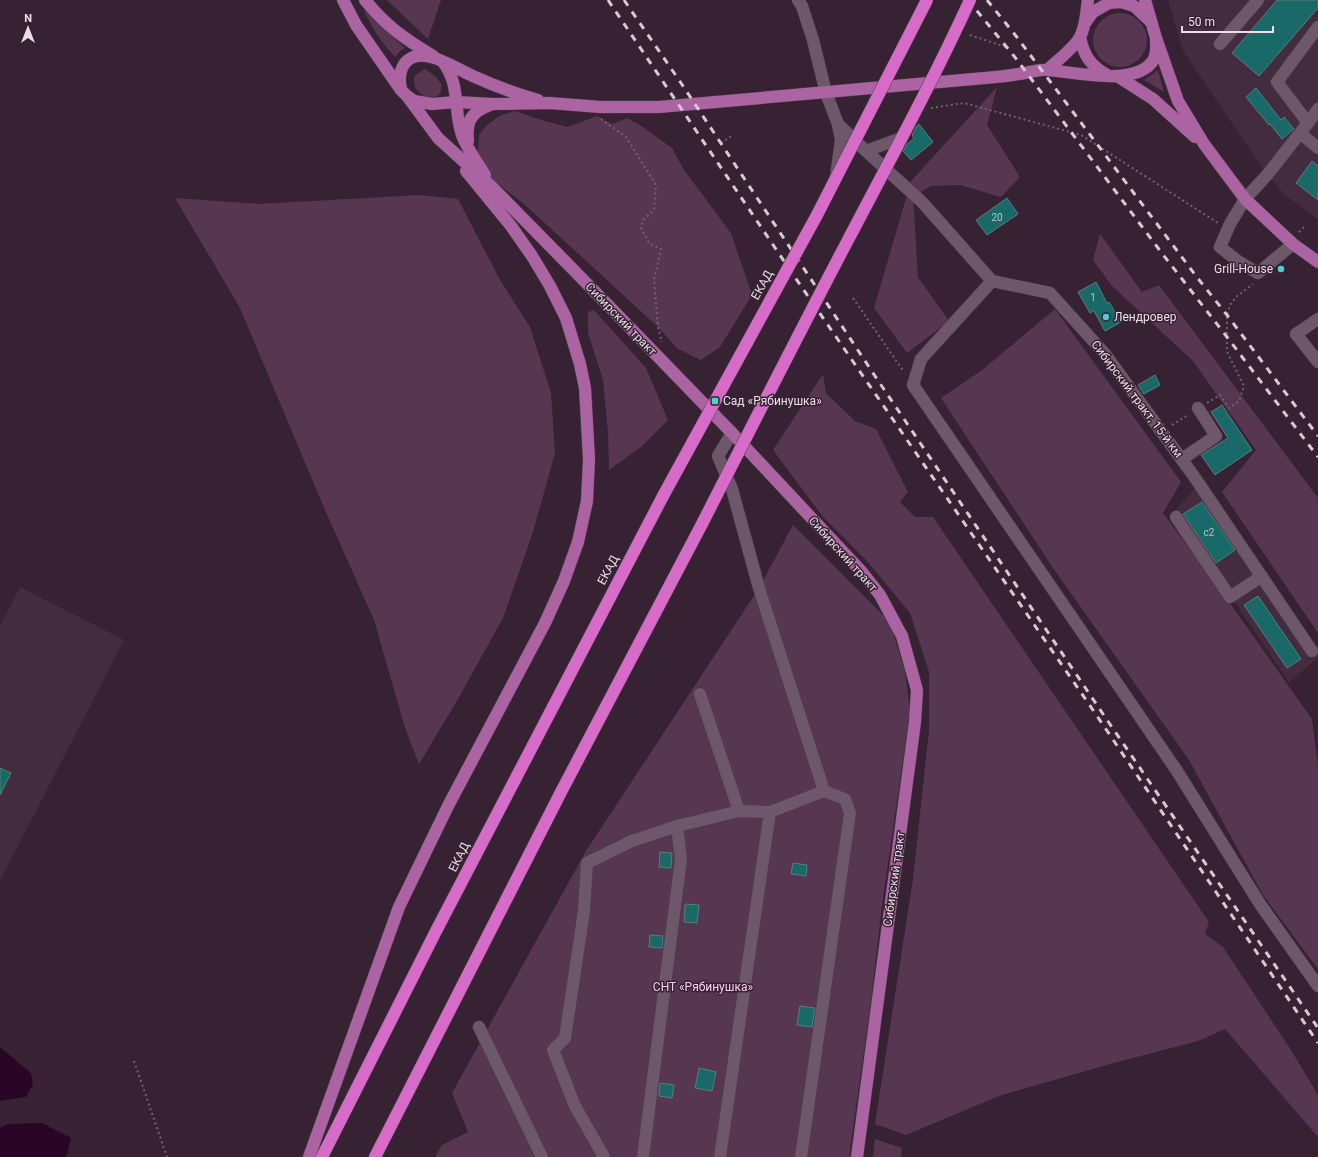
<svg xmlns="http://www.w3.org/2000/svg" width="1318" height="1157" font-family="Roboto,sans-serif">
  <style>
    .built { fill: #442c40 }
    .green { fill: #573652 }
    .water { fill: #290625 }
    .building { fill: #196969; stroke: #597c7c }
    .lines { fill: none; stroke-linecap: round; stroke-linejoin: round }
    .minor-casing { stroke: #4e3e4b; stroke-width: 13 }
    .major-casing { stroke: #4e3e4b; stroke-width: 13 }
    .highway-casing { stroke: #4e3e4b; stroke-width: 13 }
    .path { stroke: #736170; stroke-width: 2; stroke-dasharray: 2 3; stroke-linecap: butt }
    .minor { stroke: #6e576a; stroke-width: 12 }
    .major { stroke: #ac63a2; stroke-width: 12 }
    .highway { stroke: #d66bc8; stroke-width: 12 }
    .rail { stroke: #d7c9d4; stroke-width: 3; stroke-dasharray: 7 7; stroke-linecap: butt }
    .highway-bridge-casing { stroke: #4e3e4b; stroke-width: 13; stroke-linecap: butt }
    .highway-bridge { stroke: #d66bc8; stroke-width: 12 }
    .poi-dot { fill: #52cdcd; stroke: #362233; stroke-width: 1.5 }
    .labels { text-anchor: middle; stroke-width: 3; stroke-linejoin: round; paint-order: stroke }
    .number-label { font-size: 10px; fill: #b6c1c8 }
    .poi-label { font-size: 12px; fill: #ebdee8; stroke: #362233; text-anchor: start }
    .street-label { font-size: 12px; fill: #ebdee8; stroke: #362233 }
    .park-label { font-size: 12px; fill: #f8d0f0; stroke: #362233 }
  </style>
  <rect width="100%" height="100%" fill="#362233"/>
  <path class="built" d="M 1168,0 L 1318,0 L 1318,220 L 1284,194 L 1267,175 L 1183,51 Z
    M 1204,479 L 1318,649 L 1318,658 L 1289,682 L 1173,512 Z
    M 20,587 L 124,640 L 0,881 L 0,626 Z"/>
  <path class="green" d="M 387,0 L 441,0 L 428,39 Z
    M 363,9 L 405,48 L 400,51 L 395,57 C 380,41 372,28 363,9 Z
    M1093 40a27 27 0 1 1 54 0a27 27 0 1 1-54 0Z
    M 425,69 L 436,77 L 442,85 L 440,94 L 430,100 C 420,93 411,89 415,75 Z
    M 1158,70 L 1164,92 L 1144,80 Z
    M 997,87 L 987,125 L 1020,177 L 1001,197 L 960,185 L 931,186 L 913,196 L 918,277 L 949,321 L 907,353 L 874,308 L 911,181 Z
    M 515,111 L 541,120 L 568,127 L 597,116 L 612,124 L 627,118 L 643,127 L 672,148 L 684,170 L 731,233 L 752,295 L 720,347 L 701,360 L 678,349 L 658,327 L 523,203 L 490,178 L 478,153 L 479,135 L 486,126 L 499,116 Z
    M 420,195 L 458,199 L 500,280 L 530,327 L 551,393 L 555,453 L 533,532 L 503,618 L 458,699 L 419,764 L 405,728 L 374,620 L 322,503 L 240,308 L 175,198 L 258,204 Z
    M 1100,234 L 1142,292 L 1159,285 L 1318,498 L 1318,633 L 1222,492 L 1256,450 L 1193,361 L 1112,286 L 1093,260 Z
    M 1055,309 L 1181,482 L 1163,513 L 1222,592 L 1312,719 L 1318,768 L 1318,969 L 1263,895 L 1189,760 L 1053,568 L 941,398 L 982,370 Z
    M 594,310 L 646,368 L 668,420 L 641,447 L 609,470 L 608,432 L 603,380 L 588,333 L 588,312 Z
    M 823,374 L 826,393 L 855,421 L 876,429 L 908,492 L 900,502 L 915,517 L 933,517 L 1209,922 L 1205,934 L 1223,947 L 1291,1050 L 1318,1095 L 1318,1137 L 1225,1029 L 1198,1041 L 1110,1064 L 999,1096 L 906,1135 L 875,1124 L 913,879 L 929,730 L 929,672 L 910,613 L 867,561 L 823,517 L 773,450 Z
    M 793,525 L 890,622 L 905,672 L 910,712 L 882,905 L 871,1001 L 849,1157 L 435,1157 L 442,1145 L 468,1132 L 452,1093 L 586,851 L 759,588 Z
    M 875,1139 L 902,1148 L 901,1157 L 873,1157 Z"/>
  <path class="water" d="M 0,1047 L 31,1073 L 33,1084 L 26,1097 L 0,1101 Z
    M 42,1123 L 71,1138 L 67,1155 L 65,1157 L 0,1157 L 0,1128 L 8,1124 Z"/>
  <path class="building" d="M 1277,0 L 1318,0 L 1318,8 L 1259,76 L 1232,53 Z
    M 1256,88 L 1281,120 L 1284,117 L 1294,129 L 1282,139 L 1270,124 L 1269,125 L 1246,97 Z
    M 919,124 L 933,142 L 911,160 L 903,151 L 907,144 L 914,139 L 912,135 L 916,127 Z
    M 1312,161 L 1318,166 L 1318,200 L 1296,183 Z
    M 1007,198 L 1018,214 L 987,235 L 976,220 Z
    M 1096,282 L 1107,303 L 1109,302 L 1121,322 L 1105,331 L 1094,311 L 1090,313 L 1078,292 Z
    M 1155,375 L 1160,385 L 1144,394 L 1138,385 Z
    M 1222,405 L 1252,450 L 1215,475 L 1201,455 L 1228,438 L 1211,412 Z
    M 1202,502 L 1235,550 L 1216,563 L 1183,514 Z
    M 1258,596 L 1301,659 L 1287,668 L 1244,605 Z
    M 0,768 L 11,773 L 0,795 Z
    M 660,852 L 672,853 L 671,868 L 659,867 Z
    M 793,863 L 807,865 L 806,876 L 791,874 Z
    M 685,904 L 699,905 L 697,923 L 684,922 Z
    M 650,935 L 663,936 L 662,948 L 649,947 Z
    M 800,1006 L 815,1008 L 812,1027 L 797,1025 Z
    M 699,1068 L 716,1072 L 712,1091 L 695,1088 Z
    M 660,1083 L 674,1085 L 672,1098 L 659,1096 Z"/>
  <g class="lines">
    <g class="minor-casing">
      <path id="minor" d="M 798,0 L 802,6 L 813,40 L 826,93 L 838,124 L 866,151 L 922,202 L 992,281 L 1050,293 L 1105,354 L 1193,475 L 1312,651
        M 1220,44 L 1258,0
        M 1308,123 L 1318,109
        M 1300,133 L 1318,148
        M 866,151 L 901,138
        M 836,177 L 841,140 L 838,124
        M 1293,244 L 1258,273 L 1239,262 L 1220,247 L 1230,224 L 1245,199 L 1267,175 L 1308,123 L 1277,82 L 1318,27
        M 992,281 L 921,359 L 913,385 L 1177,771 L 1260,904 L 1318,986
        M 1318,319 L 1296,334 L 1318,362
        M 732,433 L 718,456 L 732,489 L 759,588 L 824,791
        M 1182,459 L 1216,436 L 1198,408
        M 1176,517 L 1230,597 L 1262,576
        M 700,694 L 739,811
        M 479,1027 L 542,1157
        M 604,1157 L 575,1106 L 553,1050 L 565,1038 L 584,911 L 587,863 L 632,841 L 677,826 L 739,811 L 770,812 L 824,791 L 845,799 L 850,813 L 801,1157
        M 643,1157 L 681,859 L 677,826
        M 720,1157 L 770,812"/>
    </g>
    <g class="major-casing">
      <path id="major" d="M 343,0 L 356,25 L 401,90 L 407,96 L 414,101 L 432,104 L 456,102 L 493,104 L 550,103 L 600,107 L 659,107 L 996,77 C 1007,76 1019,74 1030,72 C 1036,71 1042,69 1048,70 C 1074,72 1138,88 1154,59 C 1157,53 1156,44 1156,38
        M 365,0 C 386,26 405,39 433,56
        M 1145,0 L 1156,38 L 1178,101 L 1204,144 L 1245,199 L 1293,244 L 1318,262
        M 1085,23 L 1093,12 L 1109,3 L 1121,2 L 1134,6 L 1151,22
        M 1080,37 C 1084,56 1090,65 1107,75
        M 443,62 C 461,86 453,109 462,135 C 467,149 478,163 485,175
        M 1047,70 C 1057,61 1074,48 1080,37 C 1086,26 1086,12 1088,0
        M 1117,76 L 1153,99 L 1195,137
        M 401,89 C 399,80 399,71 405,63 C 422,43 457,70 475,77 C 495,86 517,94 538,100
        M 407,96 L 438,138 L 492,187 L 606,303 L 732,433 L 861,571 L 880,595 L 902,636 L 917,690 L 915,722 L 857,1157
        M 468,141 C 466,121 471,112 490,105
        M 309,1157 L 399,907 L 448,806 L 545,623 L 564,581 L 578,542 L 587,501 L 589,459 L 585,388 L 580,364 L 566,318 L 550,286 L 532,256 L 511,226 L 466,171"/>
    </g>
    <g class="highway-casing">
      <path id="highway" d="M 322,1157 L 435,933 L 663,496
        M 375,1157 L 561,792 L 703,522"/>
    </g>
    <path class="path" d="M 970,35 L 1006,47
      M 931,108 L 964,103 L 1081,135 L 1218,223
      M 601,119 L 626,137 L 656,185 L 654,210 L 643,220 L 641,228 L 649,243 L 661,249 L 654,280 L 658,327 L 662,342
      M 721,143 L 733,135
      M 1299,232 L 1305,226
      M 853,298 L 904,372
      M 1207,403 L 1220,395 L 1229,408 L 1239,401 L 1244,386 L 1227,352 L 1227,315 L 1230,305 L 1236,297 L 1253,284
      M 1172,425 L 1188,415
      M 134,1061 L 167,1157"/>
    <use href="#minor" class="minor"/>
    <use href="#major" class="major"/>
    <use href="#highway" class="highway"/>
    <path class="rail" d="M 608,0 L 790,270 L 1095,713 L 1318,1043
      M 624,0 L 681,83 L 875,376 L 1103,714 L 1318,1028
      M 968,0 L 1014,56 L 1161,252 L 1227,337 L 1318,457
      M 987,0 L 1016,36 L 1196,276 L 1227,315 L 1318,436"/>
    <g class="highway-bridge-casing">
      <path id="highway-bridge" d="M 663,496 L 817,215 L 927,0
        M 703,522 C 751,428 799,333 848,240 C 890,160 933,81 970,0"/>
    </g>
    <use href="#highway-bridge" class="highway-bridge"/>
  </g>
  <g class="poi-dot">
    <circle cx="1281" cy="269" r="4"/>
    <circle cx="1106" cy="317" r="4"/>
    <rect x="711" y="397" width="8" height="8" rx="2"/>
  </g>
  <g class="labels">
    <g class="number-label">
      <text x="997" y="221">20</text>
      <text x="1093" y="301">1</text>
      <text x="1209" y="536">с2</text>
    </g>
    <g class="poi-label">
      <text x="1273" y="273" text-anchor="end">Grill-House</text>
      <text x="1114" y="321">Лендровер</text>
      <text x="723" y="405">Сад «Рябинушка»</text>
    </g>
    <g class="street-label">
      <text transform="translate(762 285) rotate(-61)" y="4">ЕКАД</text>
      <text transform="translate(621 319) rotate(46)" y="4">Сибирский тракт</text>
      <text transform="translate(1137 399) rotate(53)" y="4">Сибирский тракт, 15-й км</text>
      <text transform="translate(843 554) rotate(48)" y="4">Сибирский тракт</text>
      <text transform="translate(608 570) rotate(-62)" y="4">ЕКАД</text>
      <text transform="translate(459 857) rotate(-63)" y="4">ЕКАД</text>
      <text transform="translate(894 879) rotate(-82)" y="4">Сибирский тракт</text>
    </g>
    <g class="park-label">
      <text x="703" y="991">СНТ «Рябинушка»</text>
    </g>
  </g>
  <g transform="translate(28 28)" stroke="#362233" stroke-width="3" paint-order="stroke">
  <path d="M0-3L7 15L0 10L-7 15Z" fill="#ebdee8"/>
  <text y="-6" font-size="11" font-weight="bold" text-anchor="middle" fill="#ebdee8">N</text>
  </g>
  <path d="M1182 26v6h91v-6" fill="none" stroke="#ebdee8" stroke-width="2"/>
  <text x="1188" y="26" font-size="12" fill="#ebdee8" stroke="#362233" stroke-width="3" paint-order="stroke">50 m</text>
</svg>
